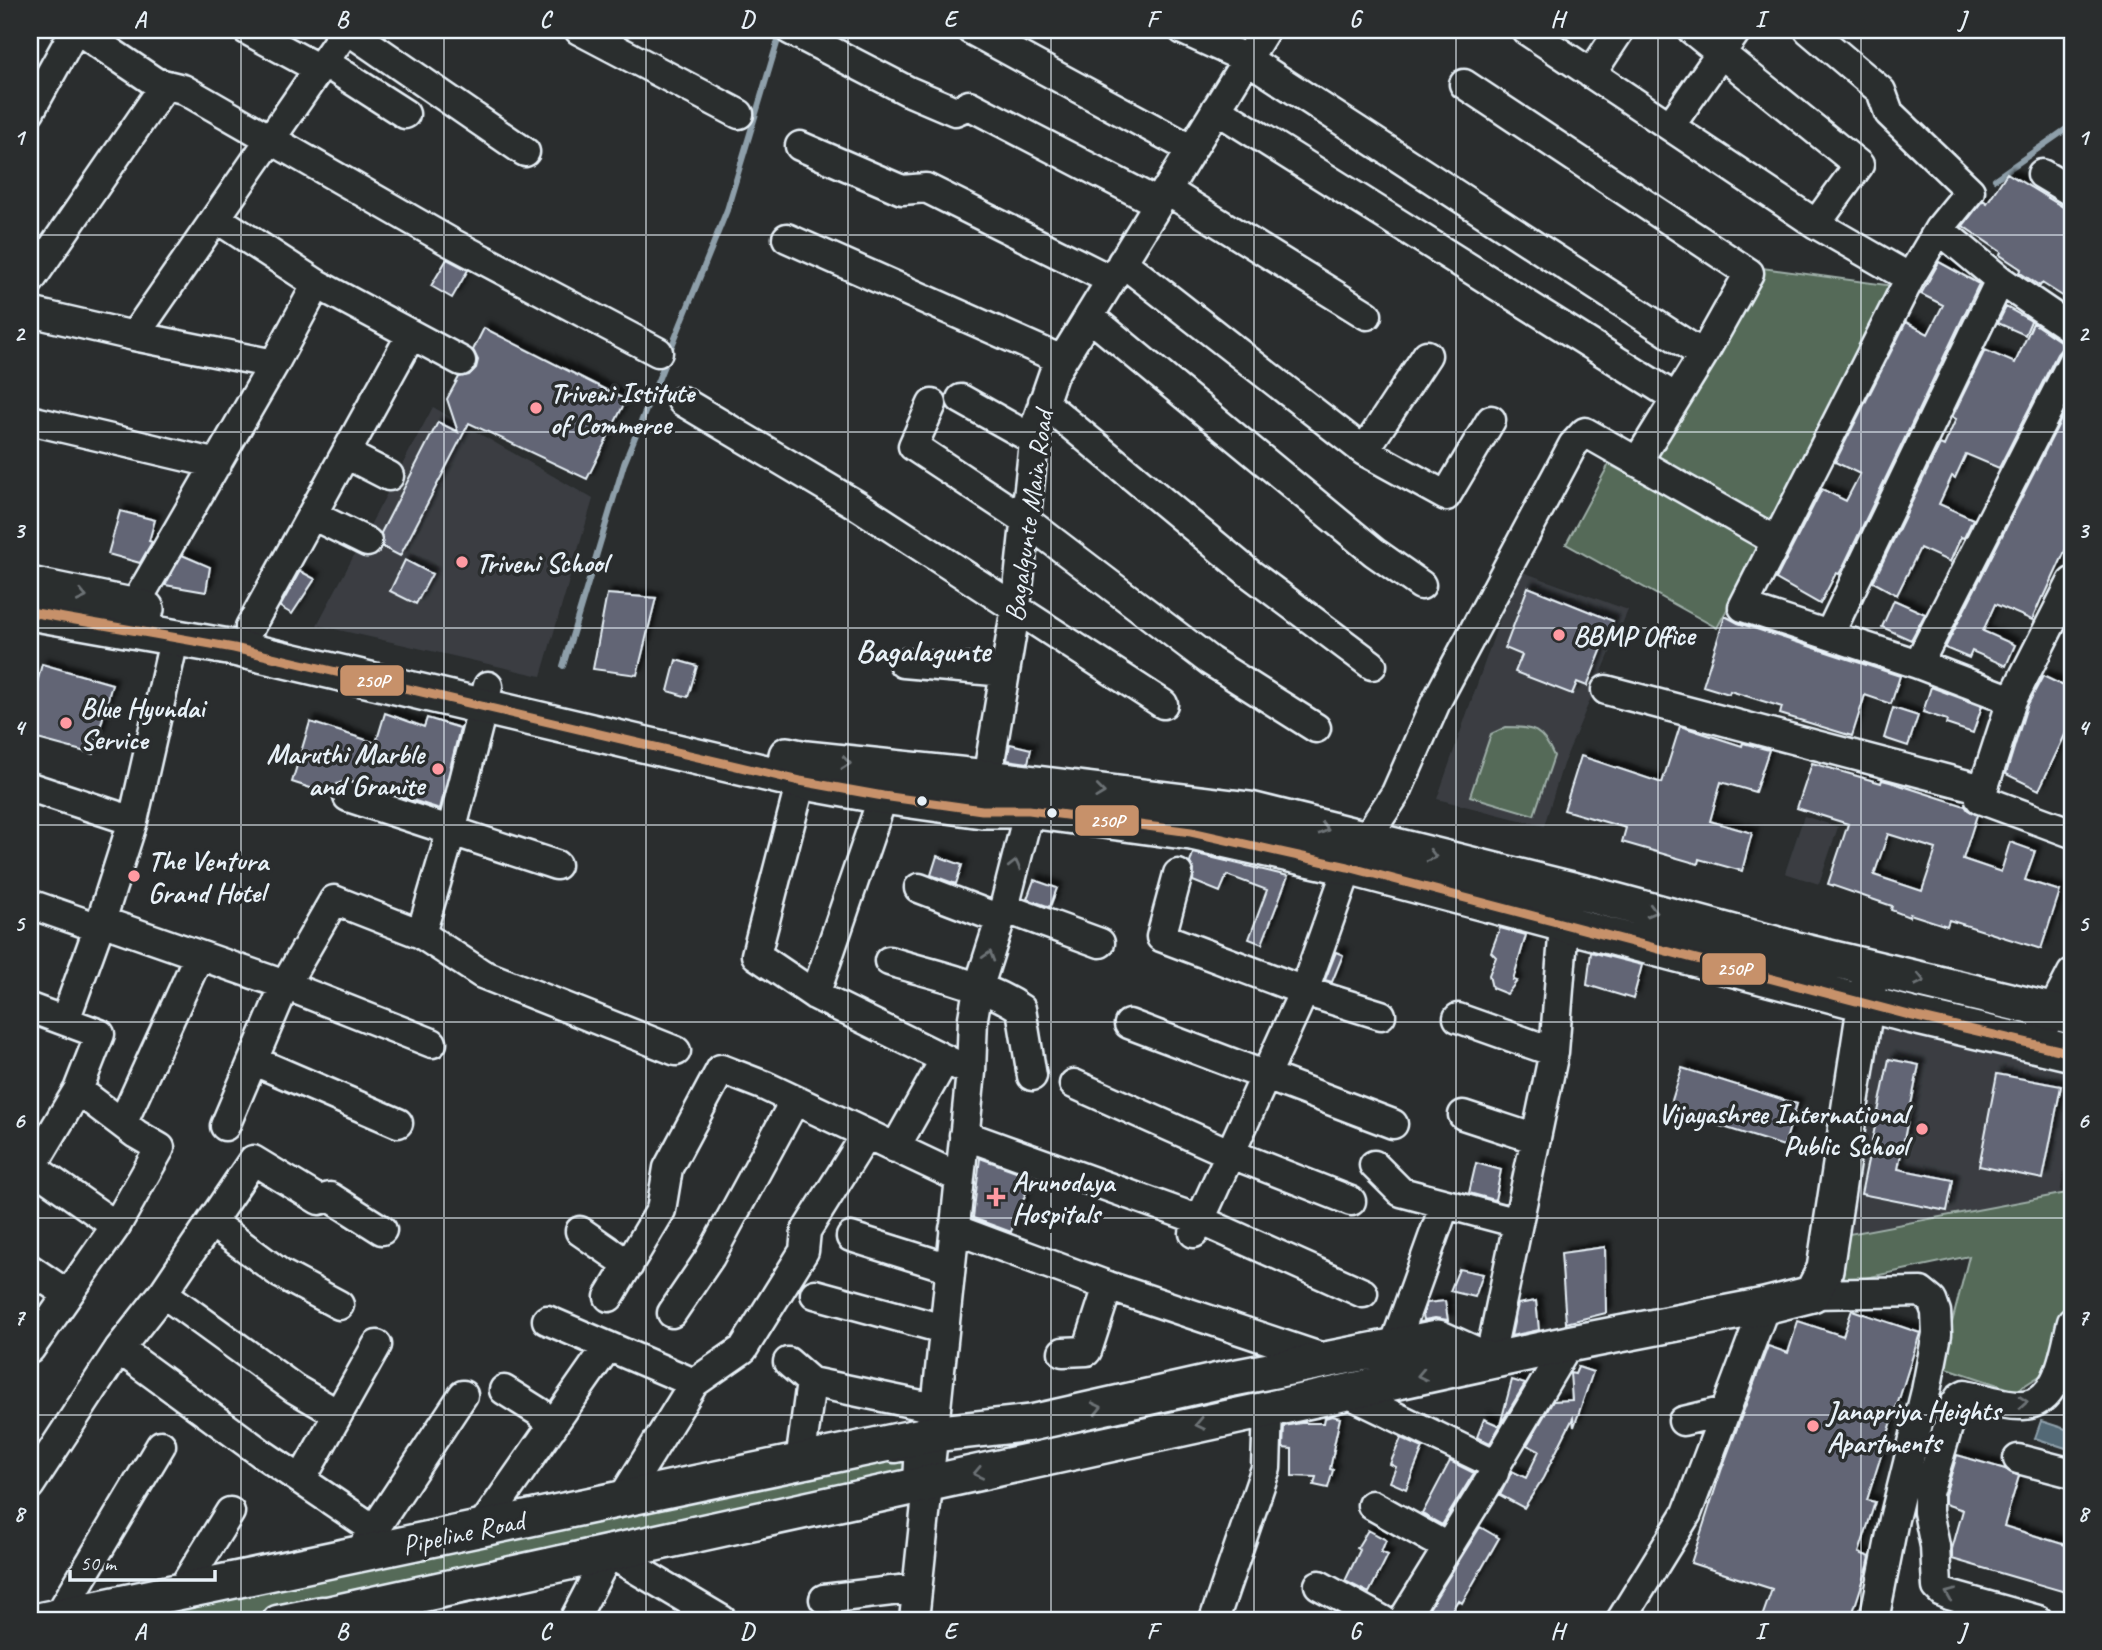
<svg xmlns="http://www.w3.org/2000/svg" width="2102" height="1650" font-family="Caveat,sans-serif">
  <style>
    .built { fill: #3b3e43 }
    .green { fill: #556b58; stroke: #9eaea8; stroke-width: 2 }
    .water { fill: #526976; stroke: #8e9faa; stroke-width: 2 }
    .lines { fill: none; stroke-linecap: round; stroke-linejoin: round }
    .stream { stroke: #8e9faa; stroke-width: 6 }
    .building { fill: #626574; stroke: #e8f1f8; stroke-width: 2; fill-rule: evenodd; filter: url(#shadow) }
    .minor-casing { stroke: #e8f1f8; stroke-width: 33 }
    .major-casing { stroke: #e8f1f8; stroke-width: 40 }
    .minor { stroke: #2a2d2e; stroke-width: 28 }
    .major { stroke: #2a2d2e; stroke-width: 35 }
    .bus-1-casing { stroke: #2a2d2e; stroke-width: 14 }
    .bus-1 { stroke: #c7916a; stroke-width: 9 }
    .oneway { stroke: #6c7275 }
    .grid { fill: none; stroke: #e8f1f8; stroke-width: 2; stroke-opacity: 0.55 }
    .poi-dot { fill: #ff9aa2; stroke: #2a2d2e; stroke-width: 2.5 }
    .bus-dot { fill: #e8f1f8; stroke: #2a2d2e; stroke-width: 2.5 }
    .labels { text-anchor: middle; stroke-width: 7; stroke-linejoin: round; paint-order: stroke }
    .poi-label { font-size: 28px; font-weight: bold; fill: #e8f1f8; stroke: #2a2d2e; text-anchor: start }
    .street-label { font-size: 28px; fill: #e8f1f8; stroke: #2a2d2e }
    .quarter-label { font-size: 32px; font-weight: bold; fill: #e8f1f8; stroke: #2a2d2e }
    .line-badge { stroke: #2a2d2e; stroke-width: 2.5 }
    .badge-label { font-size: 19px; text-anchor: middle; font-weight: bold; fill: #fff }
    .neatline { fill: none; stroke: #e8f1f8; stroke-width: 2.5 }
    .grid-label { font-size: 23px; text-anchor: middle; font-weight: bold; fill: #e8f1f8 }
  </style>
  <defs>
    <filter id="shadow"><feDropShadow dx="5.5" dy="-5.5" stdDeviation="2" flood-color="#0009"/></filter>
  </defs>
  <rect width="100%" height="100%" fill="#2a2d2e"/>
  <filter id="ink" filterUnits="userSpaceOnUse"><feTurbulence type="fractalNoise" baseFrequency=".0143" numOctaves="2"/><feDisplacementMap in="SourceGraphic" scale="14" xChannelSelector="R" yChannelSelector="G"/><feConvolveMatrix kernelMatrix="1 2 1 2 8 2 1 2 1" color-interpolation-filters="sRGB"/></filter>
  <g filter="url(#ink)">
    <path class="built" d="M 433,407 L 593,499 L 541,676 L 317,625 Z
      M 1517,570 L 1628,610 L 1563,764 L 1544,826 L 1437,799 Z
      M 1804,816 L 1838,827 L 1819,884 L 1785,873 Z
      M 1882,1021 L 2072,1063 L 2072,1120 L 2060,1194 L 1849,1234 Z"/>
    <path class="green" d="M 1762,268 L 1901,287 L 1778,529 L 1653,458 Z
      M 1609,464 L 1761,547 L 1717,628 L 1566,544 Z
      M 1506,727 C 1534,727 1542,729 1554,756 L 1534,815 L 1470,796 L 1491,734 Z
      M 2072,1192 L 2072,1300 L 2052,1368 L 2016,1391 L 1941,1366 L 1969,1256 L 1842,1283 L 1849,1234 Z
      M 924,1440 L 921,1481 L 337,1596 L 234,1620 L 78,1620 Z"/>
    <path class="water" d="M 2041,1421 L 2072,1431 L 2072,1450 L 2035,1438 Z"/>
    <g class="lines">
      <path class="stream" d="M 1995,179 L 2072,125
        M 563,666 L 624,464 L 727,210 L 781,30"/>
    </g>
    <path class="building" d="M 2007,173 L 2063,207 L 2072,209 L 2072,302 L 2042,283 L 2040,286 L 2019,272 L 2021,269 L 2000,255 L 2001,252 L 1963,226 L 1983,200 L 1987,203 Z
      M 447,259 L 468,270 L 452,298 L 431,286 Z
      M 1939,262 L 1979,284 L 1843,567 L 1839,574 L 1836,573 L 1820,604 L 1776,579 L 1822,489 L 1846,501 L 1860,474 L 1835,462 L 1906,322 L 1928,334 L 1943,305 L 1921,294 Z
      M 2006,307 L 2031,321 L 2025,335 L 1998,323 Z
      M 2033,323 L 2063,343 L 2071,346 L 2062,348 L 2057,354 L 1999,468 L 1966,454 L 1955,478 L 1952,476 L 1939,504 L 1973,519 L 1964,538 L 1961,537 L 1950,562 L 1920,548 L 1897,595 L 1873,582 L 1940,444 L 1944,446 L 1956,419 L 1952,417 L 1985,350 L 2015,363 Z
      M 484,328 L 626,400 L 587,479 L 469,423 L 400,556 L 383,547 L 381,533 L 438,422 L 458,432 L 447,399 L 459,377 L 469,375 L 476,368 L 478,360 L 473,350 Z
      M 2072,398 L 2072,536 L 2044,597 L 2042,597 L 2032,620 L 1995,604 L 1983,631 L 2015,645 L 2006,666 L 1972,651 L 1969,658 L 1945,648 Z
      M 120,511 L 155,520 L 149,541 L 152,542 L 140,563 L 108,554 Z
      M 182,555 L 210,567 L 206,592 L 165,585 Z
      M 405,560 L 432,574 L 416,604 L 390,591 Z
      M 300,571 L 315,579 L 292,614 L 280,607 Z
      M 1528,587 L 1613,621 L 1587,686 L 1577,682 L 1572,694 L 1515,672 L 1522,655 L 1505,648 Z
      M 607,594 L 656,598 L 637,675 L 593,669 Z
      M 1894,600 L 1925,614 L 1911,640 L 1882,627 Z
      M 1725,616 L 1738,623 L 1900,676 L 1891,704 L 1865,695 L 1852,736 L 1780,714 L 1782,707 L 1730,691 L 1729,694 L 1703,686 Z
      M 676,660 L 697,666 L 688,697 L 668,691 Z
      M 42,664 L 112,684 L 93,754 L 30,737 L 30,709 Z
      M 2043,676 L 2072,690 L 2072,720 L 2039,790 L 2006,774 L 2027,706 Z
      M 1931,687 L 1982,706 L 1973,733 L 1946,724 L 1947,720 L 1923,712 Z
      M 1893,708 L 1918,716 L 1908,746 L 1884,738 Z
      M 385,713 L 424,727 L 427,718 L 460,728 L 440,809 L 353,781 L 345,781 L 337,784 L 332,795 L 292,782 L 310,722 L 376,743 Z
      M 1680,726 L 1742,746 L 1743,743 L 1769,750 L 1755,792 L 1721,782 L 1710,821 L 1752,833 L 1742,871 L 1699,859 L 1698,864 L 1622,842 L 1626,828 L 1564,810 L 1581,756 L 1662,783 Z
      M 1010,744 L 1031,749 L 1028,763 L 1007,760 Z
      M 1812,763 L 1881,783 L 1882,780 L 1890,782 L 1965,806 L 1968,810 L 1977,815 L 1963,859 L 2001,872 L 2010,842 L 2035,851 L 2025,880 L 2060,891 L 2041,949 L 1949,920 L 1947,926 L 1910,914 L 1909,917 L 1891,910 L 1892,906 L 1828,884 L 1848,824 L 1797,808 ZM 1888,834 L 1936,849 L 1922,891 L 1874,875 Z
      M 1193,853 L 1288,876 L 1262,944 L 1249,939 L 1267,890 L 1227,875 L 1220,892 L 1193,881 L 1194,870 L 1190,863 Z
      M 937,856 L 962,865 L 956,884 L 931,875 Z
      M 1034,880 L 1057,888 L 1050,907 L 1027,899 Z
      M 1500,928 L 1526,935 L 1513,980 L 1517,981 L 1507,994 L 1492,988 L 1489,975 L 1496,957 L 1491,952 Z
      M 1336,952 L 1343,955 L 1332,982 L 1325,980 Z
      M 1591,952 L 1642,965 L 1633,999 L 1587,985 Z
      M 1889,1059 L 1919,1065 L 1898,1169 L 1953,1180 L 1947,1211 L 1861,1194 Z
      M 1682,1068 L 1797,1104 L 1784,1146 L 1669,1110 Z
      M 1997,1074 L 2061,1086 L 2043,1179 L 1979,1166 Z
      M 980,1158 L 1032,1177 L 1011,1232 L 973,1218 Z
      M 1476,1163 L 1501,1170 L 1495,1200 L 1469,1193 Z
      M 1605,1247 L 1606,1313 L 1566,1323 L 1561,1253 Z
      M 1459,1269 L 1483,1274 L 1475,1297 L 1450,1291 Z
      M 1445,1301 L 1448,1320 L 1435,1318 L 1424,1320 L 1423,1315 L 1427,1303 Z
      M 1536,1301 L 1539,1330 L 1511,1336 L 1518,1304 Z
      M 1852,1310 L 1920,1333 L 1867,1500 L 1875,1502 L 1859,1553 L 1870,1557 L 1868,1566 L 1852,1615 L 1848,1614 L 1847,1620 L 1761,1620 L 1772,1589 L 1691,1563 L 1721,1471 L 1768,1346 L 1788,1353 L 1798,1321 L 1843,1336 Z
      M 1578,1367 L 1593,1372 L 1574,1427 L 1573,1418 L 1543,1478 L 1524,1508 L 1500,1495 L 1512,1471 L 1526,1478 L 1539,1451 L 1527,1445 L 1553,1401 L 1572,1400 L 1570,1373 L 1575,1374 Z
      M 1512,1380 L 1525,1384 L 1500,1425 Z
      M 1332,1416 L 1340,1418 L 1333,1450 L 1334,1450 L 1330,1469 L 1333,1470 L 1328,1488 L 1314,1485 L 1316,1477 L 1292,1476 L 1292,1449 L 1283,1448 L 1284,1426 L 1301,1423 L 1324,1423 L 1325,1418 Z
      M 1484,1419 L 1500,1426 L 1490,1443 L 1477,1437 Z
      M 1401,1438 L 1423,1448 L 1406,1489 L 1390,1482 L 1396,1467 L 1390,1464 Z
      M 1957,1455 L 2005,1469 L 2019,1476 L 2004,1526 L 2072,1547 L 2072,1594 L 1952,1559 L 1952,1549 L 1963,1510 L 1945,1504 L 1945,1495 Z
      M 1450,1461 L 1474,1473 L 1442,1525 L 1422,1514 Z
      M 1480,1527 L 1499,1538 L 1462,1603 L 1458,1600 L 1446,1620 L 1422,1620 Z
      M 1368,1530 L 1386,1540 L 1381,1552 L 1388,1555 L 1369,1593 L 1345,1581 L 1360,1550 L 1357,1548 Z"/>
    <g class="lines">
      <g class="minor-casing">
        <path id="minor" d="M 78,30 L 155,82 L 183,89 L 450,242 L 658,352
          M 247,30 L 319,69
          M 348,30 L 525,152
          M 579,30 L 739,114
          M 790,30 L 908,91 L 955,111 L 969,105 L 1158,203
          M 971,30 L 1191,149
          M 1183,30 L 1247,59 L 1703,355
          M 1526,30 L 1816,224 L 1910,278
          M 1692,30 L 1859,165 L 1816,224
          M 1809,30 L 1881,91 L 1889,113 L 1970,191 L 1939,229 L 1910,278 L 1743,607 L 1918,664 L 2012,700
          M 324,62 L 405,114
          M 1591,74 L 1620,30
          M 1464,84 L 1749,273 L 1703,355 L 1637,462
          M 1216,109 L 1676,398
          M 30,111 L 75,30
          M 1670,126 L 1737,30
          M 800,146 L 902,190 L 926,188 L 1111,280
          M 2042,174 L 2072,192
          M 1166,190 L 1367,315
          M 216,218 L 317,284 L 461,361
          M 1939,229 L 2000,280 L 2072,329
          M 787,238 L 1062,360
          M 1122,262 L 1364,451 L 1427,355
          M 30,281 L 165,85
          M 30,312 L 134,336 L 274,364
          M 1089,316 L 1374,552 L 1421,585
          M 134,336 L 346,30
          M 961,399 L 1034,440
          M 682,401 L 860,507 L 1163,704
          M 1043,402 L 1249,573 L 1372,665
          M 932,404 L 913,446 L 1025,520 L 1210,661 L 1316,728
          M 30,420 L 217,464
          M 1364,451 L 1446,496 L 1491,420
          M 346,454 L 389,476
          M 312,515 L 367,542
          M 2072,582 L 2012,700 L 1980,799 L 2072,833
          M 127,623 L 134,606 L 274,364 L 317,284
          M 250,627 L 411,335
          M 1829,635 L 2000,280
          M 903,663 L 1005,672
          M 1918,664 L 2072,362
          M 1606,690 L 1983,789
          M 806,762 L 756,955 L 815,995 L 971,1072
          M 30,787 L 133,821
          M 348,797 L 556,865
          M 984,797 L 1016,607 L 1036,424 L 1053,375 L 1265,30
          M 1365,840 L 1396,793 L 1436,702 L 1573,445 L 1585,432 L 1776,541
          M 1178,874 L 1161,937 L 1304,991 L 1381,1015
          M 919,888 L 1000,919
          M 30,904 L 99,928
          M 1004,908 L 1100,943
          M 101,921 L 285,985 L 432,1043
          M 421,934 L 451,832 L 488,686
          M 889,961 C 930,974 986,984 1021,1009 L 1032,1076
          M 815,995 L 883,796
          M 30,1008 L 100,1034 L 78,1090 L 30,1170
          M 1458,1018 L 1554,1052
          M 65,1020 L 101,921 L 133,821 L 175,636
          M 1129,1024 L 1393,1124
          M 2043,1029 L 2072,973
          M 254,1061 L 398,1123
          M 1074,1084 L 1229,1153 L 1351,1201
          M 1463,1115 L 1536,1139
          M 123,1122 L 199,955
          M 225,1126 L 285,985 L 334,900 L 421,934 L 482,974 L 676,1051
          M 964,1135 L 1200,1220 L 1363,1293
          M 895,1148 L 945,1059
          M 1374,1165 L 1401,1192 L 1518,1223
          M 32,1167 L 116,1226
          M 211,1222 L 281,1274 L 339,1305
          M 954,1229 L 1108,1286
          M 580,1231 L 629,1265
          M 1194,1233 L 1304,991 L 1348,867
          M 851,1237 L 950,1268
          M 30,1269 L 67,1294
          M 163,1293 L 295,1389 L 338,1414
          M 815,1294 L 943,1329
          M 1812,1294 L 1921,1292 L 1932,1301 L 1936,1312 L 1937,1334 L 1926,1391 L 1894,1519 L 1874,1620
          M 609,1297 L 661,1210 L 668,1168 L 721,1069 L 765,1086 L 960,1178
          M 672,1313 L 710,1257 L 795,1100
          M 547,1320 L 694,1383
          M 1394,1346 L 1445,1204
          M 30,1349 L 116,1226 L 160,1148 L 136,1134 L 78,1090
          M 119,1349 L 261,1453 L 375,1530
          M 1063,1352 L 1087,1351 L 1108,1286 L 1329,1360
          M 1489,1361 L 1554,1052 L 1564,925
          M 788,1362 L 811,1382
          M 504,1390 L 539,1412 L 553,1426
          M 1345,1392 L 1496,1465 L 1568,1344
          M 1683,1421 L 1725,1411
          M 895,1448 L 920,1443 L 918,1483 L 896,1488
          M 2018,1459 L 2072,1473
          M 800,1462 L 811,1382 L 935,1408
          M 301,1480 L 377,1345
          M 30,1485 L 119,1349 L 163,1293 L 253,1160 L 319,1200 L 330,1197 L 382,1230
          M 622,1499 L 694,1383 L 743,1349 L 804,1251 L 806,1231 L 866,1135
          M 1372,1505 L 1447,1547
          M 481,1528 L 608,1346
          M 364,1545 L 463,1395
          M 1319,1585 L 1382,1620
          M 181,1591 L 230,1512
          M 824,1599 L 917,1588
          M 380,1603 L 412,1620
          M 58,1617 L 161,1445
          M 277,1620 L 322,1611
          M 574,1620 L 609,1553 L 722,1620
          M 914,1620 L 971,1072 L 973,1018 L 978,989 L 1004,908 L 1029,810 L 1031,790
          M 1214,1620 L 1266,1468 L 1268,1409
          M 1403,1620 L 1494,1473 L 1496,1465
          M 1621,1620 L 1687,1513 L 1765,1306
          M 2038,1620 L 1949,1595 L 1942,1592 L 1937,1587 L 1935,1546 L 1928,1512 L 1928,1493 L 1955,1404 L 1960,1397 L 1965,1394 C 1983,1398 2005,1406 2023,1405 C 2060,1403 2065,1348 2072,1322"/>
      </g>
      <g class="major-casing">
        <path id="major" d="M 30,585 L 146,609
          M 30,612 L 234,648 L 800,781 L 883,796 L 982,810 L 1029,810 L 1191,832 L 1348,867 L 1909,1015 L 2072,1053
          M 787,755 L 806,759 L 987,778 L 1250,810 L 1596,896 L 1804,952 L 2072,1016
          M 43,1620 L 932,1434 L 1031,1423 L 1223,1380 L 1438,1338 L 1489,1361
          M 302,1620 L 1568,1344 L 1765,1306 L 1812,1294 L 1825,1269 L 1869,982"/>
      </g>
      <use href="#minor" class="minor"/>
      <use href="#major" class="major"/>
      <g class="bus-1-casing">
        <path id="bus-1" d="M 30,612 L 234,648 L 800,781 L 883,796 L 982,810 L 1029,810 L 1191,832 L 1348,867 L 1909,1015 L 2072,1053"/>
      </g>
      <use href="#bus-1" class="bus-1"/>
    </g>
    <defs><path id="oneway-chevron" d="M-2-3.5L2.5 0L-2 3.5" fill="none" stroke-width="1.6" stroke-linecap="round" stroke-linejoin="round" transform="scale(1.75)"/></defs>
    <g class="oneway">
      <use href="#oneway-chevron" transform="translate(82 596) rotate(12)"/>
      <use href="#oneway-chevron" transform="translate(846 763) rotate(6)"/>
      <use href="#oneway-chevron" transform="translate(1100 792) rotate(7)"/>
      <use href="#oneway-chevron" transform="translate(1324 829) rotate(15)"/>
      <use href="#oneway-chevron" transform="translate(1432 856) rotate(14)"/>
      <use href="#oneway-chevron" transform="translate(1015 865) rotate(-76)"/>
      <use href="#oneway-chevron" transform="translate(1652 911) rotate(15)"/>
      <use href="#oneway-chevron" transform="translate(989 956) rotate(-73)"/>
      <use href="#oneway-chevron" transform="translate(1920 980) rotate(13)"/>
      <use href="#oneway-chevron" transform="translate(1422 1375) rotate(168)"/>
      <use href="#oneway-chevron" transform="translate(2023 1402) rotate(-4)"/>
      <use href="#oneway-chevron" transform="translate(1097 1408) rotate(-13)"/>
      <use href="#oneway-chevron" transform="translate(1200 1424) rotate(168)"/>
      <use href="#oneway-chevron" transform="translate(978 1473) rotate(168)"/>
      <use href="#oneway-chevron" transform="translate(1950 1594) rotate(-157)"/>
    </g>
  </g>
  <path class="grid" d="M 241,30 L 241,1620M 444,30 L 444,1620M 646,30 L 646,1620M 848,30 L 848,1620M 1051,30 L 1051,1620M 1254,30 L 1254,1620M 1456,30 L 1456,1620M 1658,30 L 1658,1620M 1861,30 L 1861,1620M 30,235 L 2072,235M 30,432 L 2072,432M 30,628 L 2072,628M 30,825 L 2072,825M 30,1022 L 2072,1022M 30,1218 L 2072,1218M 30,1415 L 2072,1415"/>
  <g class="poi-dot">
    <circle cx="536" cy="408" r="7"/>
    <circle cx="462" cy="562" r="7"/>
    <circle cx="1559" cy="635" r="7"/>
    <circle cx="66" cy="723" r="7"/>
    <circle cx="438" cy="769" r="7"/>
    <circle cx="134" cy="876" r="7"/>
    <circle cx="1922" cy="1129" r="7"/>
    <path d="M992.5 1186.5h7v7h7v7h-7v7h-7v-7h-7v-7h7z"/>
    <circle cx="1813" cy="1426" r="7"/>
  </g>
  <g class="bus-dot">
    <circle cx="922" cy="801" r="6"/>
    <circle cx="1052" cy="813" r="6"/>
  </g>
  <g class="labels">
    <g class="poi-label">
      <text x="550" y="402">Triveni Istitute<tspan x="550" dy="32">of Commerce</tspan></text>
      <text x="476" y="572">Triveni School</text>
      <text x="1573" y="645">BBMP Office</text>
      <text x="80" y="717">Blue Hyundai<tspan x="80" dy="32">Service</tspan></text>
      <text x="424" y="763" text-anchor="end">Maruthi Marble<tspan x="424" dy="32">and Granite</tspan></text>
      <text x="148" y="870">The Ventura<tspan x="148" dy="32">Grand Hotel</tspan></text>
      <text x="1908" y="1123" text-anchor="end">Vijayashree International<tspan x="1908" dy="32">Public School</tspan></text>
      <text x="1012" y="1191">Arunodaya<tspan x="1012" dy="32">Hospitals</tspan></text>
      <text x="1827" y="1420">Janapriya Heights<tspan x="1827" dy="32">Apartments</tspan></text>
    </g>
    <g class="street-label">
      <text transform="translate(1028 516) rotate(-82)" y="10">Bagalgunte Main Road</text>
      <text transform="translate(463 1532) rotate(-12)" y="10">Pipeline Road</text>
    </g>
    <g class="quarter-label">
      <text x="923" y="661">Bagalagunte</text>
    </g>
  </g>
  <g class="line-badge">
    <rect x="339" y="664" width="66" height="33" rx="7" fill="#c7916a"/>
    <rect x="1074" y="804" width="66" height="33" rx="7" fill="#c7916a"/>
    <rect x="1701" y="952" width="66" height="34" rx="7" fill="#c7916a"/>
  </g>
  <g class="badge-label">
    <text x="372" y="687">250P</text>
    <text x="1107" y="827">250P</text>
    <text x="1734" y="975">250P</text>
  </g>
  <rect width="2102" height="1650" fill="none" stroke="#2a2d2e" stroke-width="77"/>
  <path d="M70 1570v10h145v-10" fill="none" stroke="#e8f1f8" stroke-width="3.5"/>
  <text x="80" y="1570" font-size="21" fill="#e8f1f8" stroke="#2a2d2e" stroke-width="5" paint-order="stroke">50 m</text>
  <rect x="38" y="38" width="2026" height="1574" class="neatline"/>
  <g class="grid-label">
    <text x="140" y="27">A</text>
    <text x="342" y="27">B</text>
    <text x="545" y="27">C</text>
    <text x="747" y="27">D</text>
    <text x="950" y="27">E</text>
    <text x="1152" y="27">F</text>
    <text x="1355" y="27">G</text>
    <text x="1557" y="27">H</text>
    <text x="1760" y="27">I</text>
    <text x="1962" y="27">J</text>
    <text x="19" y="145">1</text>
    <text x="2083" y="145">1</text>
    <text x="19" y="341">2</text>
    <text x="2083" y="341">2</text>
    <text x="19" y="538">3</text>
    <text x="2083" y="538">3</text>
    <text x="19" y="735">4</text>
    <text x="2083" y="735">4</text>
    <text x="19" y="931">5</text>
    <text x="2083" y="931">5</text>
    <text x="19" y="1128">6</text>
    <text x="2083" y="1128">6</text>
    <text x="19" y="1325">7</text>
    <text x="2083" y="1325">7</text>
    <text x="19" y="1521">8</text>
    <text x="2083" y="1521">8</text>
    <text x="140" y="1639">A</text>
    <text x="342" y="1639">B</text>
    <text x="545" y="1639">C</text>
    <text x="747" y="1639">D</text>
    <text x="950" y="1639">E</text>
    <text x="1152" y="1639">F</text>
    <text x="1355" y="1639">G</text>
    <text x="1557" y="1639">H</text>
    <text x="1760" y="1639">I</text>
    <text x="1962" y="1639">J</text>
  </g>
</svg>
